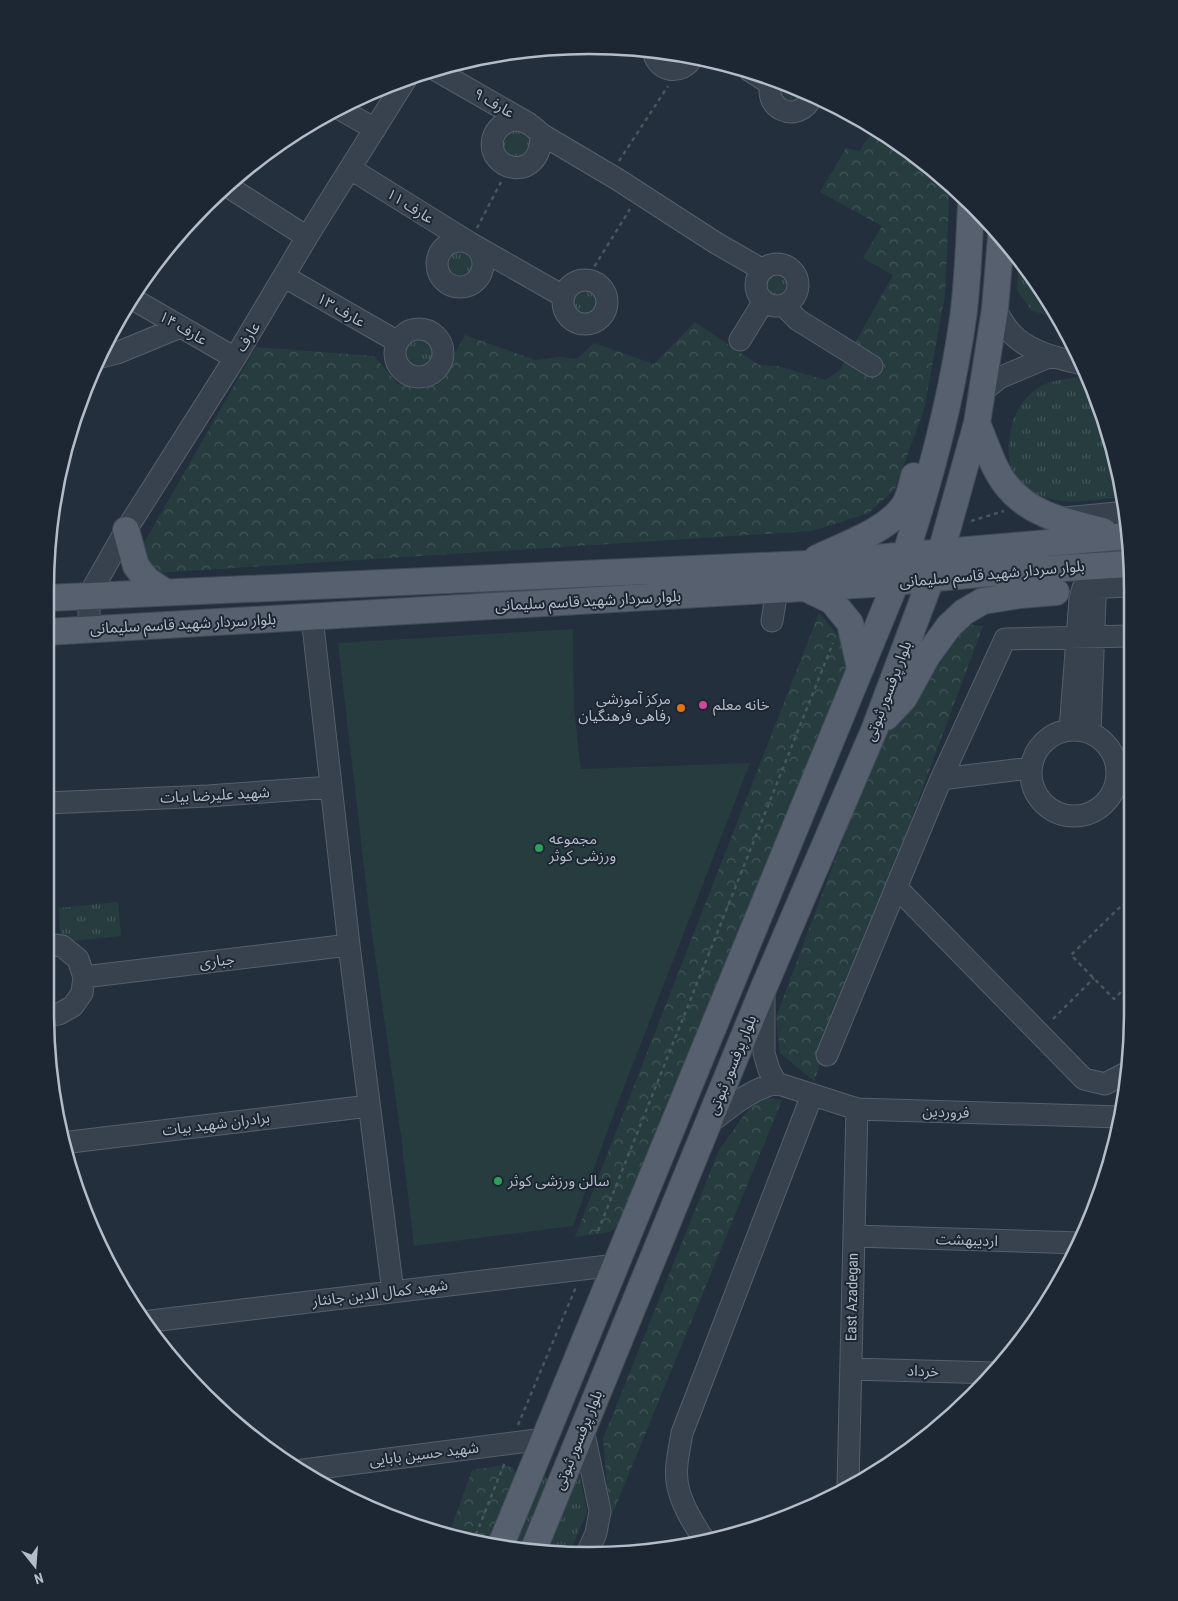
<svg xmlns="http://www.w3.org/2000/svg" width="1178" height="1601" font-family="'Roboto Condensed','Noto Sans Arabic',sans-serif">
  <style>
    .grass { fill: url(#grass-tufts) }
    .forest { fill: url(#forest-crowns) }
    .pitch { fill: #263c3f }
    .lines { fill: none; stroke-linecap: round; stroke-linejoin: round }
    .minor-casing { stroke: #565f6c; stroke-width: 23 }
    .major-casing { stroke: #414a57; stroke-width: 28 }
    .path { stroke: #44595c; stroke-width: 2.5; stroke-dasharray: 4 4; stroke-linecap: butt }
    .minor { stroke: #38414e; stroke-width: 21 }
    .major { stroke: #56606e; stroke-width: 26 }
    .hotel-dot { fill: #d1479c; stroke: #1d2633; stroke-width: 2 }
    .food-dot { fill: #e8710a; stroke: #1d2633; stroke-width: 2 }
    .leisure-dot { fill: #2e9e5b; stroke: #1d2633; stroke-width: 2 }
    .labels { text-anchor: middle; stroke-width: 4; stroke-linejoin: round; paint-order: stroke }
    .street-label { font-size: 15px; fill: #b4bcc9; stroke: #1d2633 }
    .poi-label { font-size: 15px; fill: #b4bcc9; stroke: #1d2633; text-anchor: start }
    .rim { fill: none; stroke: #b4bcc9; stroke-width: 2.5 }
  </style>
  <defs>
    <pattern id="grass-tufts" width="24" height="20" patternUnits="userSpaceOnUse" patternTransform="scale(1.25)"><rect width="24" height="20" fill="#263c3f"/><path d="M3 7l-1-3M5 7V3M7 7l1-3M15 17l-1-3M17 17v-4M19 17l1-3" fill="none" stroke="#435659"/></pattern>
    <pattern id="forest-crowns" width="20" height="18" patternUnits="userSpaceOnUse" patternTransform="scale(1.25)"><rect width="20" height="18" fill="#263c3f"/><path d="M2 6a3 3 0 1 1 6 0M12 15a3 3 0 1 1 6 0" fill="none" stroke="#435659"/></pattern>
  </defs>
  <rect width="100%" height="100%" fill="#242f3e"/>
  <path class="grass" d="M 778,80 L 807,94 L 802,102 L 782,102 Z
    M 526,128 L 534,143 L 521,159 L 505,156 L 501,136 L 504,131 Z
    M 458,247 L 476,258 C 482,290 437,286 444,260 C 446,252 451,249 458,247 Z
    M 1019,256 L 1020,258 L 1055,318 L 1031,310 L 1017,290 Z
    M763 284a16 16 0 1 1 32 0a16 16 0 1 1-32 0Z
    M568 303a17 17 0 1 1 34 0a17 17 0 1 1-34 0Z
    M404 353a17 17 0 1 1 34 0a17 17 0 1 1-34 0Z
    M 1090,377 L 1123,497 C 1100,499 1073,505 1051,499 C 1036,495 1018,485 1012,470 C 1006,456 1009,427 1016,414 C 1019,406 1028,395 1035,390 C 1046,380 1075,377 1090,377 Z
    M 118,902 L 121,936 L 61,942 L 58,908 Z
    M 578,1467 L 587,1512 L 569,1554 L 545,1552 Z
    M 543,1475 L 549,1480 L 521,1549 L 513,1549 Z"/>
  <path class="forest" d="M 876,128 L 950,183 L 945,295 L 924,410 L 895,489 L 869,513 L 812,531 L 155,573 L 140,550 L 256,347 L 374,356 L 398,384 L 437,385 L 465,335 L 535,360 L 559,357 L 577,359 L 594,343 L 654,364 L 695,322 L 759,365 L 778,366 L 825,380 L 840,370 L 893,275 L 863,258 L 882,226 L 820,192 L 846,148 L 859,151 Z
    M 819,613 L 840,637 L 848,676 L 629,1215 L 610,1232 L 575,1237 Z
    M 964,624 L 983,626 L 814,1081 L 780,1053 L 776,1017 L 876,750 L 901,710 Z
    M 756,1096 L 782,1100 L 610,1520 L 603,1439 L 719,1150 L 750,1107 Z
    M 497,1466 L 512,1467 L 519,1479 L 494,1547 L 483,1546 L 449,1534 L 472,1470 Z"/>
  <path class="pitch" d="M 573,629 L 574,710 L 581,769 L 750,763 L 617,1105 L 573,1226 L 414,1246 L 401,1136 L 371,927 L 338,643 Z"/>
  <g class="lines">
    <g class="minor-casing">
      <path id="minor" d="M 653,49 C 655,72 682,77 693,57
        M 434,69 L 528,123
        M 750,71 L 771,84
        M 774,78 C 757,108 800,127 812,96
        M 338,108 L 375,129
        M 513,120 C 525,120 532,125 541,134 C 542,185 485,171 493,138 C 496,128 503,123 513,120 Z
        M 541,134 L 617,179 L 716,243 L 763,270
        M 351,169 L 470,243 L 563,296
        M 227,186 L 307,237
        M437 264a23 23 0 1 1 46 0a23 23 0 1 1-46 0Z
        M756 285a21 21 0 1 1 42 0a21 21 0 1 1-42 0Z
        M 285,277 L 398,342
        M563 302a22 22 0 1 1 44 0a22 22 0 1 1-44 0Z
        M 131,298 L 235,358
        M 783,305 L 798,320 L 872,366
        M 995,309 C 999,315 1003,323 1008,329 C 1024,351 1057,358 1082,364
        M395 353a24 24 0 1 1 48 0a24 24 0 1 1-48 0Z
        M 740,340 L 764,301
        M 98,358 L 117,353 L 180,327
        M 983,391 L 999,378 L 1051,356
        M 1065,518 L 1127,512
        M 1086,588 L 1129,586
        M 312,617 L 349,945 L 393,1292
        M 772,621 L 777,590
        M 89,630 L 89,595 L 126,530 L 235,358 L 307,237 L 406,79
        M1031 773a43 43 0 1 1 86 0a43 43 0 1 1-86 0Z
        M 1070,730 L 1080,599 L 1083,588
        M 1090,733 L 1095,599 L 1098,587
        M 941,779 L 1005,639 L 1129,636
        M 46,803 L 208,796 L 331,787
        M 896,887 L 1084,1079 L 1105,1084 L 1128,1072
        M 45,944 L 62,946 L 78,959 L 84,977 L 82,993 L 73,1006 L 59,1014 L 46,1016
        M 84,977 L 349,945
        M 764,993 L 764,1053 L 769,1070 L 776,1083
        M 827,1055 L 941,779 L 1030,768
        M 776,1083 L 857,1109 L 1120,1117
        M 707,1125 C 729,1108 749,1090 776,1083
        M 62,1143 L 369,1106
        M 854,1236 L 1080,1243
        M 143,1322 L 616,1265
        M 851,1369 L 995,1373
        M 583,1429 L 600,1511 L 596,1533 L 586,1556
        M 303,1470 L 544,1439
        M 848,1485 L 857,1109
        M 704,1540 C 694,1524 682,1506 678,1487 C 674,1470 679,1451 682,1433 L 812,1095"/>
    </g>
    <g class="major-casing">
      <path id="major" d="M 977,423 C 986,444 993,469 1007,486 C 1031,516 1068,522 1103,531
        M 126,530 L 136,566 L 147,580 L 165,592
        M 817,558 C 844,545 892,529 906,502 C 910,494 912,484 914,476
        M 805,588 L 832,601 L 850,623 L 860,668
        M 46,598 L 805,564 L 1128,536
        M 46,632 L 872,584 L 1001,572 L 1129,564
        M 886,717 L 904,698 L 927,656 L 949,626 L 964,612 L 983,601 L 1020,595 L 1056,592
        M 500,1547 L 896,582 C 926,496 950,409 963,318 C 968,281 969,242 971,205
        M 533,1551 L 764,987 L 875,728 L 941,552 L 977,423 L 995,309 L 1001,237"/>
    </g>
    <path class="path" d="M 619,161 L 668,86
      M 477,228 L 501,182
      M 586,280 L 630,209
      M 971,521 L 1004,511
      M 1131,913 L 1123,904 L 1071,955 L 1114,999 L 1131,982
      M 1053,1019 L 1094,978
      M 598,1231 L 833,643
      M 518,1425 L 576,1287
      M 473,1542 L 505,1462"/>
    <use href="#minor" class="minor"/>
    <use href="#major" class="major"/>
  </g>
  <circle class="hotel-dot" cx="703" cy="705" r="5"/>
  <circle class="food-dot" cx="681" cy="708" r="5"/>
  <g class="leisure-dot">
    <circle cx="539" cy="848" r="5"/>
    <circle cx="498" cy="1181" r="5"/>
  </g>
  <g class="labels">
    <g class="street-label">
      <text transform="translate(494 103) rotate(30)" y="5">عارف ۹</text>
      <text transform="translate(410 206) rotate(32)" y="5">عارف ۱۱</text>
      <text transform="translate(341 310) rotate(30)" y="5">عارف ۱۳</text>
      <text transform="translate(183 328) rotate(30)" y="5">عارف ۱۴</text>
      <text transform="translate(248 337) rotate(-58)" y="5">عارف</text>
      <text transform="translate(992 574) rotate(-5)" y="5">بلوار سردار شهید قاسم سلیمانی</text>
      <text transform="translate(588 601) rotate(-3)" y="5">بلوار سردار شهید قاسم سلیمانی</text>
      <text transform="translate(183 624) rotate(-3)" y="5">بلوار سردار شهید قاسم سلیمانی</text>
      <text transform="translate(888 691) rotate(-69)" y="5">بلوار پرفسور ثبوتی</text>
      <text transform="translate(215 795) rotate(-3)" y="5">شهید علیرضا بیات</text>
      <text transform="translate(217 961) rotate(-7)" y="5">جباری</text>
      <text transform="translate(732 1065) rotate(-68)" y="5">بلوار پرفسور ثبوتی</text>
      <text transform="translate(946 1112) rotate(2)" y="5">فروردین</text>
      <text transform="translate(216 1124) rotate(-7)" y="5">برادران شهید بیات</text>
      <text transform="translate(967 1240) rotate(2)" y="5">اردیبهشت</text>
      <text transform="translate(380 1293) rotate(-7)" y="5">شهید کمال الدین جانثار</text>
      <text transform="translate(852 1297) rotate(-89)" y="5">East Azadegan</text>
      <text transform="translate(923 1371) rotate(2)" y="5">خرداد</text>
      <text transform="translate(578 1440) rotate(-68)" y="5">بلوار پرفسور ثبوتی</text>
      <text transform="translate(424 1454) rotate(-7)" y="5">شهید حسین بابایی</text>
    </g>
    <g class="poi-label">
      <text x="671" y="704" text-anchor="end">مرکز آموزشی<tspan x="671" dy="17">رفاهی فرهنگیان</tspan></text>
      <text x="713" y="710">خانه معلم</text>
      <text x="549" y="844">مجموعه<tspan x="549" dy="17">ورزشی کوثر</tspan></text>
      <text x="508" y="1186">سالن ورزشی کوثر</text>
    </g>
  </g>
  <path d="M0 0H1178V1601H0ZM589 54H589A535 535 0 0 1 1124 589V1012A535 535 0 0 1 589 1547H589A535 535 0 0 1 54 1012V589A535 535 0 0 1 589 54Z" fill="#1d2633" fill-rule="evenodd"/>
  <path class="rim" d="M589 54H589A535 535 0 0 1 1124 589V1012A535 535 0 0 1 589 1547H589A535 535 0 0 1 54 1012V589A535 535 0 0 1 589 54Z"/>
  <g transform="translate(35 1566) rotate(163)" stroke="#1d2633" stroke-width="4" paint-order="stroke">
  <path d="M0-4L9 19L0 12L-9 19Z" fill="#b4bcc9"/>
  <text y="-8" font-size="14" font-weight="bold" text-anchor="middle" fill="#b4bcc9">N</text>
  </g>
</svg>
